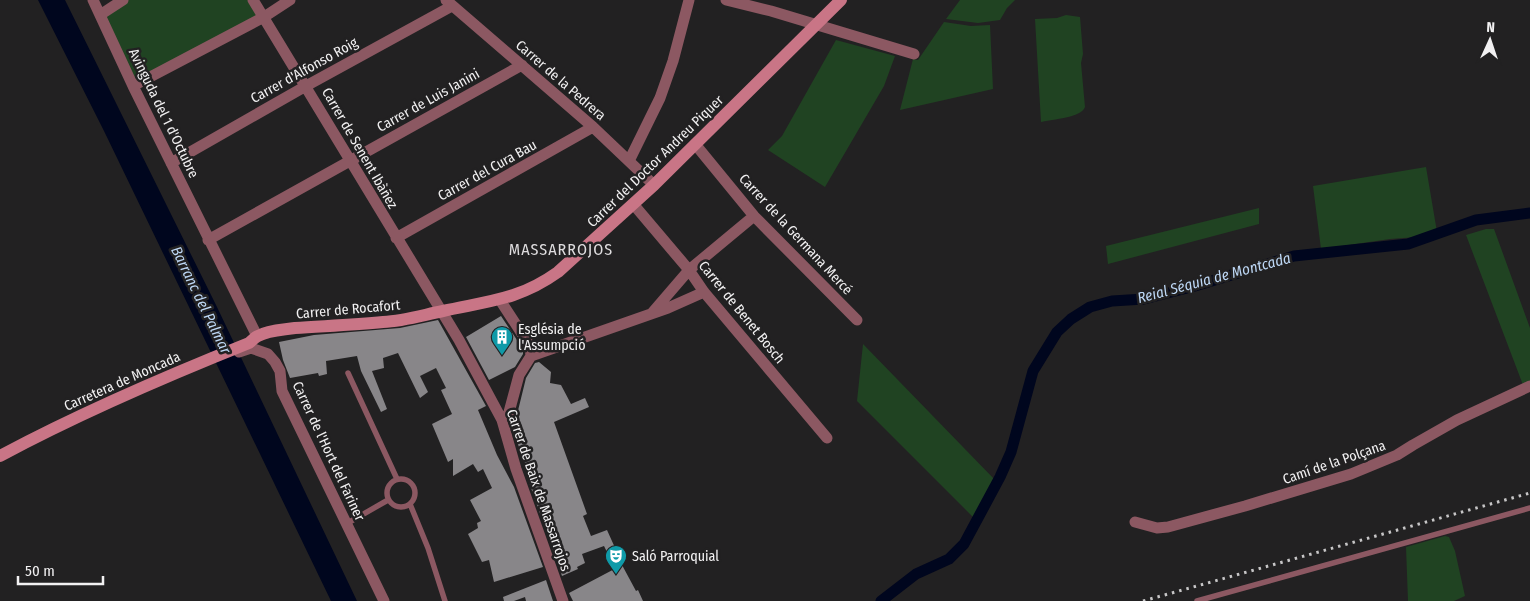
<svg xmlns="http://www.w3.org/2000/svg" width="1530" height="601" font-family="'Fira Sans Condensed',sans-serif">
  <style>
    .green { fill: #204322 }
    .water { fill: #00061e }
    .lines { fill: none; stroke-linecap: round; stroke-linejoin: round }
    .canal { stroke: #00061e; stroke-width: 11 }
    .building { fill: #888689 }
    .lane { stroke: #8c5862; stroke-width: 5.5 }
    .street { stroke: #8c5862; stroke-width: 11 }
    .secondary { stroke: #c97586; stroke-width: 12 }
    .rail { stroke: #c7c6c7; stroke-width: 3; stroke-dasharray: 2.5 5; stroke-linecap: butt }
    .labels { text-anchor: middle; stroke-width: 5; stroke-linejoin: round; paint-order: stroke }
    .street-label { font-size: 14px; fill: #f2f1f2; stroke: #222122 }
    .poi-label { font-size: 14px; fill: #f2f1f2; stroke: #222122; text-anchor: start }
    .water-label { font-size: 15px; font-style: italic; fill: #bed8f6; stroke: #222122 }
    .quarter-label { font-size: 16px; letter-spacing: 1px; fill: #dfdddf; stroke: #222122 }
  </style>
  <rect width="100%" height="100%" fill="#222122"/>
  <path class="green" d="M 125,0 L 252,0 L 262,17 L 133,84 L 102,16 Z
    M 960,0 L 1015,0 L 1007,8 L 1000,20 L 978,23 L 946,19 Z
    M 1066,15 L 1080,17 L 1083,54 L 1081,63 L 1085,107 C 1081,118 1053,119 1041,122 L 1035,19 L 1057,18 Z
    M 944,22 L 971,26 L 990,25 L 993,89 L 900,110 L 913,59 L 918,60 Z
    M 836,40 L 895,56 L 884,86 L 825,187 L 768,150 L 782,136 Z
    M 1426,167 L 1437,232 L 1417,237 L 1390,239 L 1321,249 L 1313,186 Z
    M 1259,208 L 1259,224 L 1108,264 L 1106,246 Z
    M 1486,229 L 1494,229 L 1530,328 L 1530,383 L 1523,385 L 1466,235 Z
    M 863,344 L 996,481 L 975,519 L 857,401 Z
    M 1445,536 L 1449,537 L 1455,551 L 1465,596 L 1454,601 L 1408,601 L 1406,547 Z"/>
  <path class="water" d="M 38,0 L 65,0 L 217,307 L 357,601 L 331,601 L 104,131 Z"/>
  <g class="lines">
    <path class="canal" d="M 881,601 L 916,574 L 949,559 L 964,544 L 1000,477 L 1011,452 L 1033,371 L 1057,332 L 1071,319 L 1090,307 L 1112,301 L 1144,299 L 1195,286 L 1294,256 L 1408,244 L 1476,220 L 1530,213"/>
  </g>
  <path class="building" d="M 501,316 L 523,349 L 523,354 L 515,367 L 489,380 L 466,337 Z
    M 438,320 L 486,406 L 478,410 L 497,455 L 514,487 L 543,567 L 494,582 L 489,560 L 482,562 L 468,534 L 478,528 L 477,523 L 481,521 L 470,500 L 492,488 L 483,469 L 478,472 L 473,464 L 453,476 L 453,459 L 448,462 L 432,424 L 452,414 L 441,390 L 446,388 L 436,368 L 420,376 L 428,392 L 420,398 L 398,353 L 383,358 L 384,368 L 372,371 L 387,409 L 381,412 L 361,371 L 357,356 L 326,361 L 327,374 L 319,376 L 318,373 L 290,378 L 283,360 L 279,342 L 314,335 L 400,328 Z
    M 539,362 L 551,372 L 550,383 L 561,385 L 571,404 L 585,398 L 589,407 L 554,422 L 587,514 L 583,516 L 591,536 L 607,530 L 616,550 L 609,556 L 604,546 L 582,554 L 585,563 L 577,567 L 578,569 L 562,576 L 529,482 L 525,463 L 513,431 L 526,378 L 535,363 Z
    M 622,565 L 636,591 L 638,590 L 643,601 L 573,601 L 569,593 Z
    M 546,580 L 553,601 L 526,601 L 525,597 L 514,601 L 504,601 L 503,597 Z"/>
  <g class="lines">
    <path class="lane" d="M 348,373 L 397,479
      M387 493a14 14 0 1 1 28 0a14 14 0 1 1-28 0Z
      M 410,504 L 428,548 L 445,601
      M 346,524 L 388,500
      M 1197,601 L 1530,508"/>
    <path class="street" d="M 93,0 L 133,86 L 257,336
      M 253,0 L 459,340 L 502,420 L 516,469 L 563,601
      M 446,0 L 593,127 L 654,185
      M 726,0 L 771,11 L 914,54
      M 100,15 L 123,0
      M 133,86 L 264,17 L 290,0
      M 695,144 L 754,216 L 857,320
      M 629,161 L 660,98 L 673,61 L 689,0
      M 171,163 L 306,86 L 452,6
      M 634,205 L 689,270 L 704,292 L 827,438
      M 396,238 L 593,127
      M 208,240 L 522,65
      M 500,300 L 530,346 L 531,356
      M 652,313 L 689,270 L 754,216
      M 239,352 L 251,348 L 268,354 L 275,362 L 280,371 L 282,391 L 384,601
      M 505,427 L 519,375 L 531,356 L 668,308 L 704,292
      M 1135,522 L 1157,528 L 1168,527 L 1245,506 L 1351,474 L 1397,455 L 1413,445 L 1457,420 L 1530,386"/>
    <path class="secondary" d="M 0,456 C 80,413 164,377 249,343 C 252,341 255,337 258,336 C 269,330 283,330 295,328 C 324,326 354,325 383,322 C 404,321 423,315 443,311 C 488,301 519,300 558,272 L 654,185 L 841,0"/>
    <path class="rail" d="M 1143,601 L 1530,493"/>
  </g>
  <defs>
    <g id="building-pin" transform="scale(1.125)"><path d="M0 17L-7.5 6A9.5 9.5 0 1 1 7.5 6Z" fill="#0f9aa8" stroke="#222122"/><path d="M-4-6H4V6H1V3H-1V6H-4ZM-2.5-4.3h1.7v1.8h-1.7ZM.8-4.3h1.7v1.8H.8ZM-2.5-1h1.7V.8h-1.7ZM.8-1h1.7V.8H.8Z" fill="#fff"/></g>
    <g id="theatre-pin" transform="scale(1.125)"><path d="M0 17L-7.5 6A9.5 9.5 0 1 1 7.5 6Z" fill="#0f9aa8" stroke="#222122"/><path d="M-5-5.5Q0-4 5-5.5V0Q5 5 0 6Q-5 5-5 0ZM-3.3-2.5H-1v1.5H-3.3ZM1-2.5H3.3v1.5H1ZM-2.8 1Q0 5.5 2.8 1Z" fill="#fff"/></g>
  </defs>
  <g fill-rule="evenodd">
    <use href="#building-pin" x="502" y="337"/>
    <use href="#theatre-pin" x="616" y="556"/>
  </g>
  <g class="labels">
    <g class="street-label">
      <text transform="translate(304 70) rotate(-29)" y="5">Carrer d'Alfonso Roig</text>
      <text transform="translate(561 80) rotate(41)" y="5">Carrer de la Pedrera</text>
      <text transform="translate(428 100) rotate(-29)" y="5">Carrer de Luis Janini</text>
      <text transform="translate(164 113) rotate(64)" y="5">Avinguda del 1 d'Octubre</text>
      <text transform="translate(360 148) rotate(60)" y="5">Carrer de Senent Ibàñez</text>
      <text transform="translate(655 161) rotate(-44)" y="5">Carrer del Doctor Andreu Piquer</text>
      <text transform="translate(487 170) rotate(-29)" y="5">Carrer del Cura Bau</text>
      <text transform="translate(796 234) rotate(47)" y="5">Carrer de la Germana Mercé</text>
      <text transform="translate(348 309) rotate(-5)" y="5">Carrer de Rocafort</text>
      <text transform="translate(742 312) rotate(51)" y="5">Carrer de Benet Bosch</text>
      <text transform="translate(122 381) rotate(-24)" y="5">Carretera de Moncada</text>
      <text transform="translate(329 451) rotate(65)" y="5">Carrer de l'Hort del Fariner</text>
      <text transform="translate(1334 462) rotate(-19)" y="5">Camí de la Polçana</text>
      <text transform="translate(539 490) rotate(71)" y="5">Carrer de Baix de Massarrojos</text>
    </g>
    <g class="poi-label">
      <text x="518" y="334">Església de<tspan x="518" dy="16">l'Assumpció</tspan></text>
      <text x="632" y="561">Saló Parroquial</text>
    </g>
    <g class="water-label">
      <text transform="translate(1214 278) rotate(-15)" y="5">Reial Séquia de Montcada</text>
      <text transform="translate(201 300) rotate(64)" y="5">Barranc del Palmar</text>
    </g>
    <g class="quarter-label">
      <text x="561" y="255">MASSARROJOS</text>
    </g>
  </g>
  <g transform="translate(1490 40) rotate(3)" stroke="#222122" stroke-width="4" paint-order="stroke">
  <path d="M0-4L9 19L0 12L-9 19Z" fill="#f2f1f2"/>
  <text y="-8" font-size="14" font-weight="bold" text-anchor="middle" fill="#f2f1f2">N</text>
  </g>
  <path d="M18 576v8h85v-8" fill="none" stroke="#f2f1f2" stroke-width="2.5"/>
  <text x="25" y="576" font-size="15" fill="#f2f1f2" stroke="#222122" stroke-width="4" paint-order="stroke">50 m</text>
</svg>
